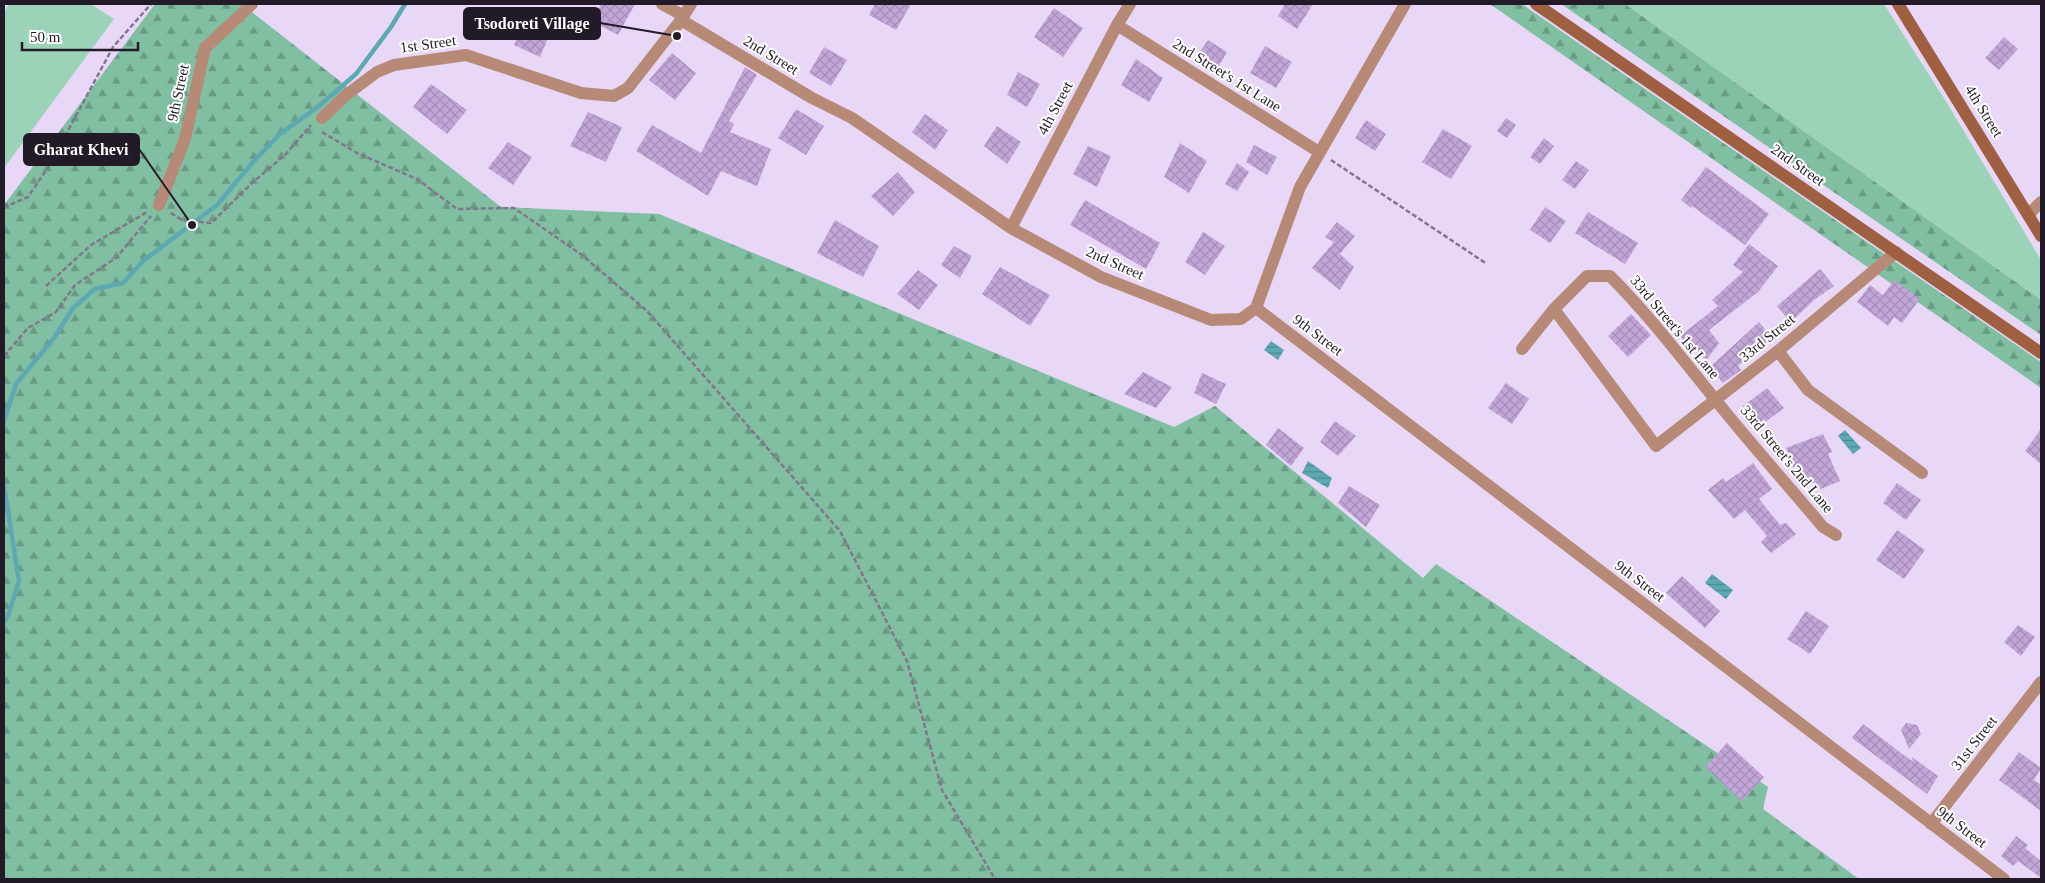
<svg xmlns="http://www.w3.org/2000/svg" width="2045" height="883" font-family="'Times New Roman',serif">
  <style>
    .grass { fill: #9bd3b9 }
    .forest { fill: url(#forest-firs) }
    .water { fill: url(#water-rules) }
    .lines { fill: none; stroke-linecap: round; stroke-linejoin: round }
    .stream { stroke: #5ca8b3; stroke-width: 4.5 }
    .building { fill: url(#building-cross-hatch) }
    .path { stroke: #82768c; stroke-width: 2.5; stroke-dasharray: 5 2.5; stroke-linecap: butt }
    .street { stroke: #b68a76; stroke-width: 12 }
    .secondary { stroke: #9f6042; stroke-width: 12 }
    .labels { text-anchor: middle; stroke-width: 4; stroke-linejoin: round; paint-order: stroke }
    .street-label { font-size: 15px; fill: #221b27; stroke: #fff }
    .leader { fill: none; stroke: #221b27; stroke-width: 2 }
    .callout-dot { fill: #221b27; stroke: #fff; stroke-width: 2 }
    .callout { fill: #221b27; stroke: #221b27; stroke-width: 2 }
    .callout-label { font-size: 16px; text-anchor: middle; font-weight: bold; fill: #fff }
  </style>
  <defs>
    <pattern id="forest-firs" width="22" height="20" patternUnits="userSpaceOnUse" patternTransform="scale(1.25)"><rect width="22" height="20" fill="#81bfa2"/><path d="M5 1l3.5 6h-7zM16 11l3.5 6h-7z" fill="#699a84"/></pattern>
    <pattern id="water-rules" width="6" height="5" patternUnits="userSpaceOnUse" patternTransform="scale(1.25)"><rect width="6" height="5" fill="#5ca8b3"/><path d="M0 2.5h6" fill="none" stroke="#4c8892"/></pattern>
    <pattern id="building-cross-hatch" width="8" height="8" patternUnits="userSpaceOnUse" patternTransform="scale(1.25)"><rect width="8" height="8" fill="#c2a6d8"/><path d="M0 0l8 8M0 8l8-8" fill="none" stroke="#a68eb9"/></pattern>
  </defs>
  <rect width="100%" height="100%" fill="#e9d7f8"/>
  <path class="grass" d="M 9,4 L 91,4 L 114,19 L 4,168 L 4,12 Z
    M 1625,4 L 1884,4 L 1947,103 L 2041,260 L 2041,300 Z"/>
  <path class="forest" d="M 155,4 L 248,4 L 253,13 L 501,207 L 659,214 L 1174,427 L 1215,406 L 1423,578 L 1436,564 L 1768,787 L 1763,809 L 1859,879 L 4,879 L 4,205 Z
    M 1490,4 L 1522,4 L 2041,362 L 2041,388 Z
    M 1561,4 L 1625,4 L 2041,300 L 2041,335 Z"/>
  <path class="water" d="M 1271,341 L 1284,350 L 1278,360 L 1264,350 Z
    M 1845,430 L 1861,448 L 1853,454 L 1838,436 Z
    M 1308,461 L 1332,478 L 1328,488 L 1302,473 Z
    M 1712,574 L 1733,590 L 1726,599 L 1705,583 Z"/>
  <g class="lines">
    <path class="stream" d="M 4,421 L 16,384 L 54,338 L 73,308 L 95,289 L 123,283 L 143,261 L 217,205 L 253,162 L 280,134 L 319,106 L 356,74 L 391,27 L 405,4
      M 4,486 L 19,581 L 8,616 L 4,622"/>
  </g>
  <path class="building" d="M 601,4 L 635,4 L 618,35 L 592,21 Z
    M 875,4 L 911,4 L 896,30 L 869,15 Z
    M 1285,4 L 1313,4 L 1297,29 L 1278,16 Z
    M 1054,8 L 1083,28 L 1063,57 L 1034,37 Z
    M 525,19 L 551,31 L 540,57 L 514,45 Z
    M 2004,37 L 2018,49 L 1999,70 L 1985,58 Z
    M 1208,40 L 1227,52 L 1217,69 L 1197,56 Z
    M 1265,46 L 1292,62 L 1276,88 L 1250,73 Z
    M 824,47 L 847,60 L 831,86 L 809,73 Z
    M 672,53 L 696,73 L 675,100 L 649,80 Z
    M 1136,59 L 1163,78 L 1149,102 L 1121,85 Z
    M 745,67 L 757,75 L 729,121 L 734,124 L 730,132 L 771,149 L 757,186 L 721,171 L 708,196 L 636,151 L 652,125 L 701,153 Z
    M 1018,72 L 1040,84 L 1027,107 L 1007,95 Z
    M 431,84 L 467,110 L 447,134 L 413,107 Z
    M 796,109 L 824,126 L 806,155 L 778,138 Z
    M 588,112 L 622,127 L 606,162 L 570,146 Z
    M 925,114 L 948,130 L 935,150 L 912,132 Z
    M 1506,118 L 1516,125 L 1507,138 L 1497,131 Z
    M 1366,120 L 1386,134 L 1375,151 L 1355,138 Z
    M 997,126 L 1021,142 L 1007,164 L 984,146 Z
    M 1443,129 L 1472,146 L 1451,179 L 1422,162 Z
    M 1544,138 L 1554,146 L 1540,164 L 1530,157 Z
    M 508,142 L 532,157 L 513,185 L 488,168 Z
    M 1180,143 L 1207,161 L 1189,193 L 1164,177 Z
    M 1254,145 L 1277,157 L 1267,175 L 1246,162 Z
    M 1088,146 L 1111,156 L 1097,187 L 1073,174 Z
    M 1576,161 L 1589,170 L 1575,189 L 1562,180 Z
    M 1237,163 L 1249,172 L 1237,191 L 1225,184 Z
    M 1706,167 L 1769,214 L 1745,245 L 1692,206 L 1691,208 L 1681,200 Z
    M 898,172 L 915,192 L 893,216 L 871,196 Z
    M 1085,200 L 1160,243 L 1146,269 L 1070,225 Z
    M 1545,207 L 1566,221 L 1550,243 L 1530,230 Z
    M 1588,212 L 1638,243 L 1625,264 L 1575,233 Z
    M 835,220 L 879,246 L 863,277 L 817,253 Z
    M 1337,222 L 1355,236 L 1340,254 L 1354,267 L 1340,290 L 1312,268 L 1334,242 L 1325,237 Z
    M 1203,232 L 1225,246 L 1205,275 L 1185,262 Z
    M 1749,244 L 1778,266 L 1758,292 L 1709,330 L 1719,343 L 1706,361 L 1697,349 L 1693,352 L 1680,336 L 1718,306 L 1712,300 L 1743,272 L 1733,265 Z
    M 954,246 L 972,256 L 960,278 L 941,265 Z
    M 1000,267 L 1050,295 L 1030,326 L 982,294 Z
    M 1820,269 L 1834,286 L 1814,300 L 1791,322 L 1777,306 Z
    M 918,270 L 938,285 L 919,310 L 897,294 Z
    M 1894,280 L 1920,299 L 1902,323 L 1894,317 L 1888,326 L 1857,302 L 1870,285 L 1883,295 Z
    M 1631,314 L 1651,335 L 1628,357 L 1608,336 Z
    M 1759,322 L 1772,338 L 1738,366 L 1741,370 L 1723,383 L 1710,367 Z
    M 1143,372 L 1172,387 L 1156,408 L 1124,394 Z
    M 1202,373 L 1226,384 L 1216,404 L 1194,393 Z
    M 1506,383 L 1529,399 L 1512,424 L 1488,408 Z
    M 1767,388 L 1784,408 L 1760,426 L 1743,406 Z
    M 1335,421 L 1356,436 L 1338,456 L 1320,442 Z
    M 1278,428 L 1304,448 L 1291,466 L 1266,445 Z
    M 2041,429 L 2041,464 L 2025,451 Z
    M 1823,434 L 1832,452 L 1828,454 L 1840,481 L 1818,490 L 1798,466 L 1793,467 L 1786,448 Z
    M 1753,463 L 1772,489 L 1759,499 L 1780,525 L 1786,523 L 1796,534 L 1771,553 L 1761,542 L 1767,536 L 1745,510 L 1734,519 L 1708,490 L 1723,478 L 1726,482 Z
    M 1897,483 L 1921,500 L 1906,520 L 1883,503 Z
    M 1349,486 L 1380,505 L 1366,527 L 1338,503 Z
    M 1897,530 L 1925,550 L 1904,579 L 1876,560 Z
    M 1682,576 L 1720,611 L 1705,628 L 1666,593 Z
    M 1806,611 L 1829,626 L 1810,654 L 1787,639 Z
    M 2018,625 L 2035,637 L 2021,656 L 2004,642 Z
    M 1906,723 L 1917,725 L 1921,734 L 1909,749 L 1901,730 Z
    M 1863,724 L 1913,762 L 1912,757 L 1938,776 L 1927,794 L 1852,738 Z
    M 1727,743 L 1764,777 L 1742,801 L 1705,767 Z
    M 2019,752 L 2041,768 L 2034,780 L 2041,785 L 2041,811 L 1999,780 Z
    M 2016,836 L 2028,845 L 2025,848 L 2041,861 L 2041,878 L 2018,861 L 2013,866 L 2001,856 Z"/>
  <g class="lines">
    <path class="path" d="M 322,132 L 357,153 L 417,179 L 457,209 L 514,208 L 582,255 L 647,311 L 840,531 L 907,661 L 942,790 L 995,879
      M 1331,160 L 1487,264
      M 4,204 L 7,206 L 28,197 L 49,166 L 113,47 L 151,4
      M 171,213 L 182,220 L 211,223 L 252,183 L 285,155 L 311,125
      M 46,286 L 91,245 L 147,212
      M 4,356 L 28,328 L 56,312 L 75,285 L 116,258 L 151,216"/>
    <path class="street" d="M 662,4 L 684,16
      M 681,20 L 812,98 L 852,118 L 1011,228 L 1101,277 L 1211,320 L 1241,319 L 1256,308 L 1300,187 L 1405,4
      M 1117,25 L 1319,152
      M 322,118 L 346,95 L 377,72 L 394,65 L 466,55 L 581,93 L 614,96 L 628,88 L 681,20 L 691,4
      M 159,205 L 185,139 L 205,48 L 252,4
      M 2028,215 L 2041,202
      M 1011,228 L 1117,25 L 1130,4
      M 1256,308 L 2004,879
      M 1554,309 L 1656,446 L 1778,351 L 1896,252
      M 1522,349 L 1554,309 L 1587,276 L 1610,276 C 1648,314 1680,356 1714,398 C 1749,442 1787,484 1823,527 L 1836,535
      M 1778,351 L 1808,390 L 1922,473
      M 1931,824 L 2041,682"/>
    <path class="secondary" d="M 1536,4 L 2041,353
      M 1898,4 L 2041,236"/>
  </g>
  <g class="labels">
    <g class="street-label">
      <text transform="translate(428 44) rotate(-8)" y="5">1st Street</text>
      <text transform="translate(771 55) rotate(31)" y="5">2nd Street</text>
      <text transform="translate(1227 75) rotate(32)" y="5">2nd Street's 1st Lane</text>
      <text transform="translate(178 93) rotate(-78)" y="5">9th Street</text>
      <text transform="translate(1055 108) rotate(-62)" y="5">4th Street</text>
      <text transform="translate(1984 111) rotate(58)" y="5">4th Street</text>
      <text transform="translate(1798 165) rotate(35)" y="5">2nd Street</text>
      <text transform="translate(1115 263) rotate(24)" y="5">2nd Street</text>
      <text transform="translate(1675 327) rotate(50)" y="5">33rd Street's 1st Lane</text>
      <text transform="translate(1318 335) rotate(37)" y="5">9th Street</text>
      <text transform="translate(1767 338) rotate(-39)" y="5">33rd Street</text>
      <text transform="translate(1787 459) rotate(50)" y="5">33rd Street's 2nd Lane</text>
      <text transform="translate(1640 581) rotate(37)" y="5">9th Street</text>
      <text transform="translate(1974 743) rotate(-52)" y="5">31st Street</text>
      <text transform="translate(1962 827) rotate(37)" y="5">9th Street</text>
    </g>
  </g>
  <path class="leader" d="M677 36L600 23M192 225L139 149"/>
  <g class="callout-dot">
    <circle cx="677" cy="36" r="5"/>
    <circle cx="192" cy="225" r="5"/>
  </g>
  <g class="callout">
    <rect x="464" y="8" width="136" height="31" rx="5"/>
    <rect x="24" y="134" width="115" height="31" rx="5"/>
  </g>
  <g class="callout-label">
    <text x="532" y="29">Tsodoreti Village</text>
    <text x="81" y="155">Gharat Khevi</text>
  </g>
  <rect width="2045" height="883" fill="none" stroke="#221b27" stroke-width="10"/>
  <path d="M22 42v8h116v-8" fill="none" stroke="#221b27" stroke-width="2.5"/>
  <text x="30" y="42" font-size="15" fill="#221b27" stroke="#ffffff" stroke-width="4" paint-order="stroke">50 m</text>
</svg>
